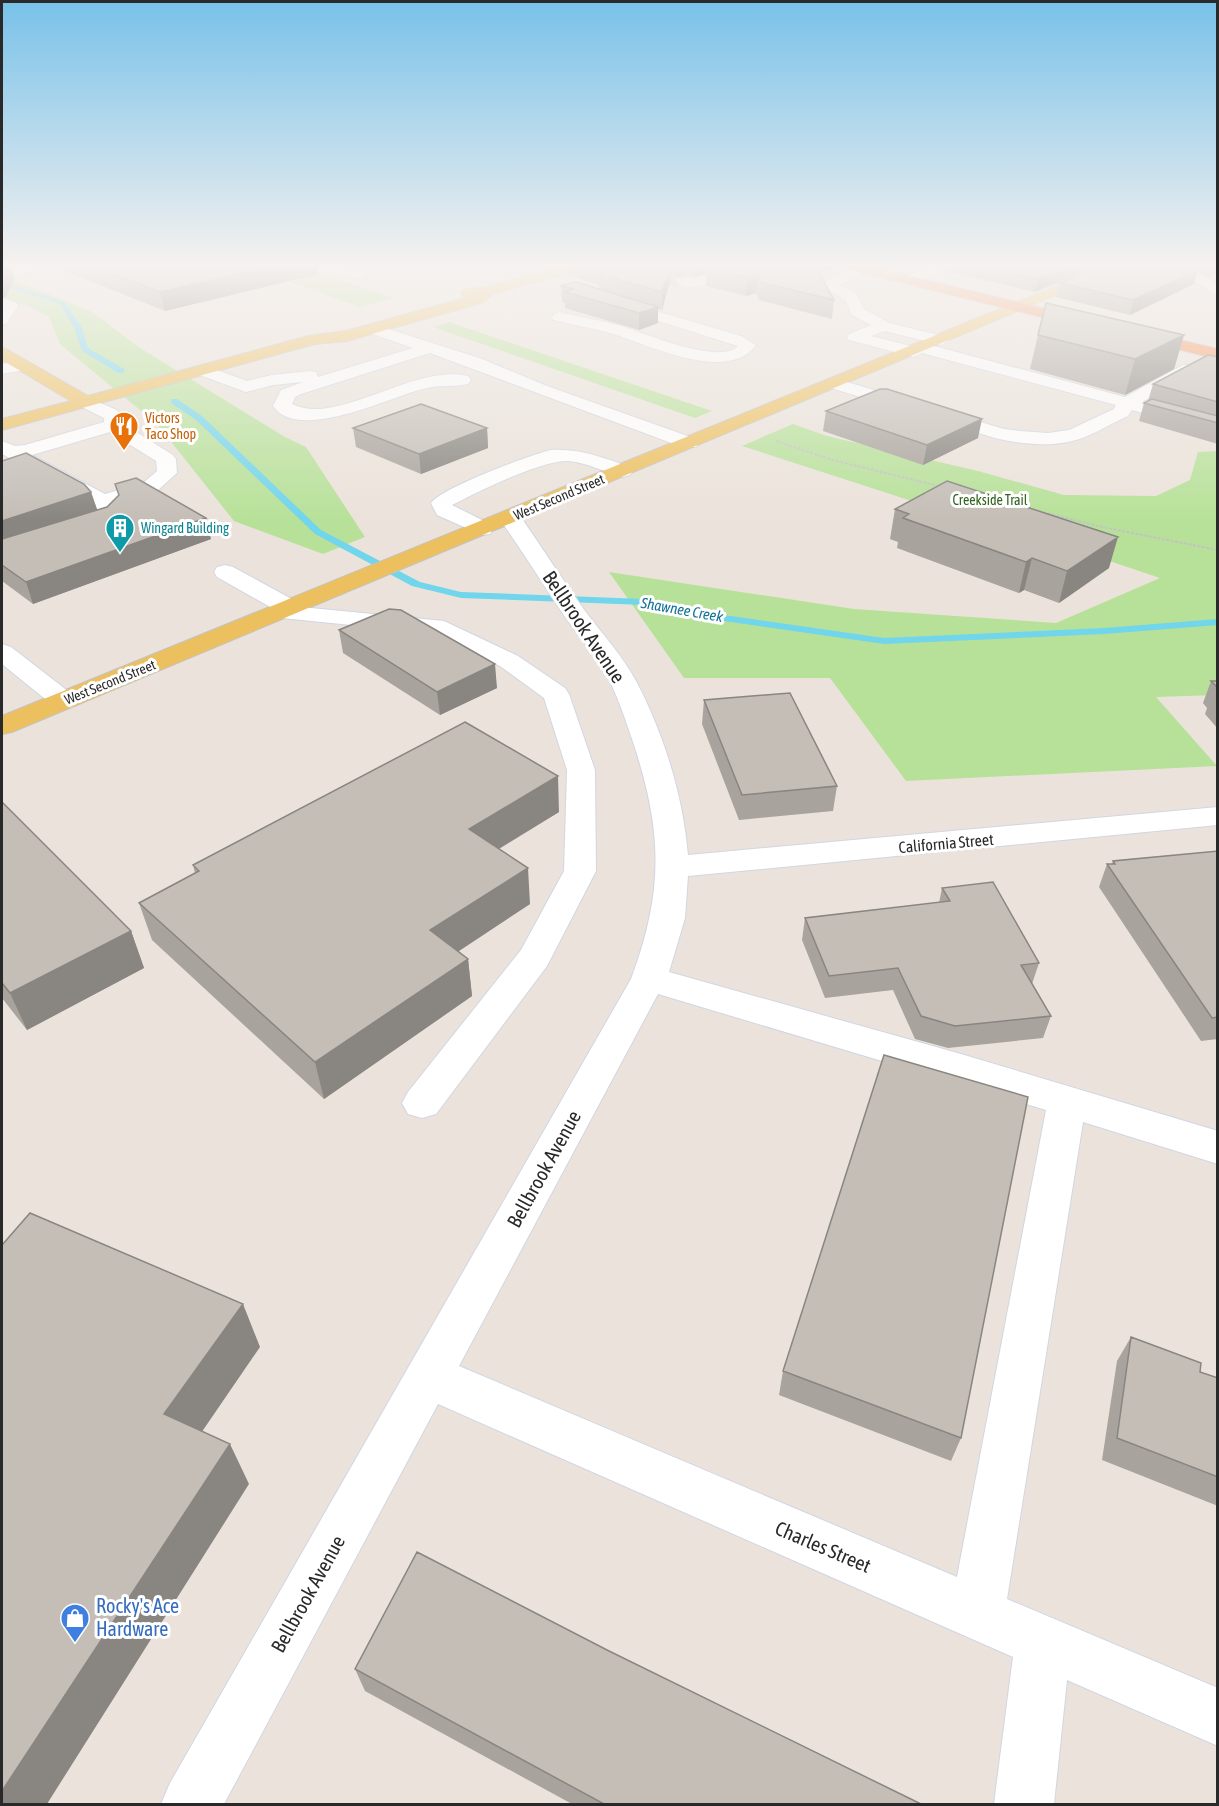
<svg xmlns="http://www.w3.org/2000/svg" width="1219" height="1806" font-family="'Asap Condensed',sans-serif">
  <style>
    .green { fill: #b7e199 }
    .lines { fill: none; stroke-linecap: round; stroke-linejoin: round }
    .stream { fill: #71d5eb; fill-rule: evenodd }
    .minor-tunnel { stroke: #c4beb7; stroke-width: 16; stroke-dasharray: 16 8; stroke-linecap: butt }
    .minor-casing { stroke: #d1d6e2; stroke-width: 2 }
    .major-casing { stroke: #c3c3c3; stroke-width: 2 }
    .highway-casing { stroke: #c3c3c3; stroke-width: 2 }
    .path { stroke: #c3c3c3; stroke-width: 2; stroke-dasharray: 3 1.5; stroke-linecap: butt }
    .minor { fill: #fff; fill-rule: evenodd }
    .major { fill: #edc05f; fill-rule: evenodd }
    .highway { fill: #fa9158; fill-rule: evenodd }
    .wall { fill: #a9a39d }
    .shaded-wall { fill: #898580 }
    .building { fill: #c4beb7; stroke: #898580; stroke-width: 1.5 }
    .labels { text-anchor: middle; stroke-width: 6; stroke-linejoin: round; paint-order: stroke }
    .far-food-label { font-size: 14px; fill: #c56008; stroke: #fff; text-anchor: start }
    .far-street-label { font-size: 14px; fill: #292929; stroke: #fff }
    .far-park-label { font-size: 14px; fill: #31641c; stroke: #fff }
    .far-culture-label { font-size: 14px; fill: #0d838f; stroke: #fff; text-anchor: start }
    .far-water-label { font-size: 15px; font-style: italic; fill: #117396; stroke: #fff }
    .street-label { font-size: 16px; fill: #292929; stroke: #fff }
    .near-street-label { font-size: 20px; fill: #292929; stroke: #fff }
    .near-shop-label { font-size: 20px; fill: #366cbe; stroke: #fff; text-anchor: start }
  </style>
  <rect width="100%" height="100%" fill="#ebe3db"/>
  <path class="green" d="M 248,267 L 301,267 L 394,298 L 360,307 Z
    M 2,275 L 92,312 L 140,348 L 285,437 L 306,447 L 365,537 L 323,554 L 234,521 L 157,424 L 60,344 L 49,317 L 28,306 L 2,299 Z
    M 449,322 L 712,411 L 695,418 L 433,327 Z
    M 793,424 L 827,436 L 978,471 L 1064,495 L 1156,496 L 1190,480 L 1198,452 L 1217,451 L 1217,695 L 1156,697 L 1217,766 L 906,781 L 830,678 L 684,678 L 609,572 L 854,609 L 1056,623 L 1160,578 L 1026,533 L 986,525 L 742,446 Z"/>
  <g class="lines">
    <path class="stream" d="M 2,282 L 65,302 L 82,328 L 88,348 L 124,369 L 124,373 L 118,373 L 82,351 L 74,328 L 60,304 L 2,286 Z
      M 171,399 L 177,399 L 202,416 L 321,530 L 420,582 L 461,592 L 644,599 L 710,613 L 884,638 L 1104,628 L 1218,619 L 1218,625 L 1104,634 L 884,644 L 710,619 L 644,605 L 461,598 L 412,586 L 315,534 L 196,420 L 171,403 Z"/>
    <path class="minor-tunnel" d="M 663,276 L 683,281"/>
    <g class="minor-casing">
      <path id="minor" d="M 13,267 L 39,267 L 37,270 L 2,278 L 2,270 Z
        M 308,267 L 339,267 L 364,272 L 366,275 L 359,279 L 315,271 Z
        M 855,267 L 870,269 L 839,285 L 856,293 L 864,309 L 889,323 L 947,337 L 949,340 L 941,345 L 885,331 L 871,336 L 915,347 L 923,343 L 1125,397 L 1183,365 L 1195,365 L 1197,369 L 1195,373 L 1142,402 L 1218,424 L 1218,435 L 1132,410 L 1128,416 C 1114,422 1100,431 1085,437 C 1058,448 1024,445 995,438 L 831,388 L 828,384 L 831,380 L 837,379 L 1004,429 L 1020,431 L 1048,433 L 1069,430 L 1114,409 L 1116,405 L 922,353 L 914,357 L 849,340 L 847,337 L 849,334 L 871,325 L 852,315 L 845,299 L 820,285 Z
        M 930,267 L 945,269 L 943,272 L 914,283 L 904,283 L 902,280 L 904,277 Z
        M 1171,267 L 1188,267 L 1218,285 L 1218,295 Z
        M 704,276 L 711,280 C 701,289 686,290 676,281 L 683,277 L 693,279 Z
        M 2,298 L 16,303 L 18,306 L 7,323 L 2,325 Z
        M 616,299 L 741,336 L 756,345 C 728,384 649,345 613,334 C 593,328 573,325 554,320 L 551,317 L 559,312 C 579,317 599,320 618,325 C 642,332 720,366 738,346 L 611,306 L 609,303 Z
        M 373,324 L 482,359 L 547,386 L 696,439 L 699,443 L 696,447 L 682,447 L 430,353 L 301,394 L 295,397 L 292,404 C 337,427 414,363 468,376 L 471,380 L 468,384 C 455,387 440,385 427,388 C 393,395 299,444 273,406 L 281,390 L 303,382 L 273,385 L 246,392 L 197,374 L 195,370 L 203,365 L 247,381 L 272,375 L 310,371 L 316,372 L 318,377 L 413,348 L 367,332 L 365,329 Z
        M 24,360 L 32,365 L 30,369 L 2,374 L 2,364 Z
        M 86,397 L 117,410 L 123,419 L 122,423 L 173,455 L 176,459 L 177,473 L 157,491 L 118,503 L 123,514 L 112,526 L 2,561 L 2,547 L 96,516 L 101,513 L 92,503 L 2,454 L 2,441 L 15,446 L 25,445 L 104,422 L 104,418 L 80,406 L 77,402 L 80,398 ZM 110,432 L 156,461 L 157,471 L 143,483 L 105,494 L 32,455 Z
        M 551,450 C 579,448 604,458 630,467 L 633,471 L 630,475 L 623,477 C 605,472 588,463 569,461 C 543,459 477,492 452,505 L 490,524 L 493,529 L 490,534 L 482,535 L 437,515 L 431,503 C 441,488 530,455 551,450 Z
        M 510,512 L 518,513 C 541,546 562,579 585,611 C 603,635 622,655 636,681 C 664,734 683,796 688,855 L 1218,807 L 1218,825 L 688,876 L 685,918 L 669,972 L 961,1054 L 1218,1131 L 1218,1164 L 1083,1122 L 1007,1599 L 1218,1688 L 1218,1746 L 1067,1680 L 1054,1804 L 994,1804 L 1013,1657 L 438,1404 L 224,1804 L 161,1804 L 170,1783 L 631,979 C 663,894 663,835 635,748 C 626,721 617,693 603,668 C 592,650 577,634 565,617 C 543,584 522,551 499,518 L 502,513 ZM 658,994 L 1046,1110 L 957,1577 L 459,1366 Z
        M 225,565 L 233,567 L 299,603 L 301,607 L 444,621 L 518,656 L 565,688 L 569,694 L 595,770 L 596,871 L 547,966 L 436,1114 L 422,1118 L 408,1114 L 402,1103 L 408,1092 L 521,950 L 564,871 L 567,770 L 544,698 L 500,666 L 430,633 L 272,617 L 269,612 L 272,608 L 217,577 L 214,572 L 217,567 Z
        M 2,644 L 11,647 L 73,695 L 77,701 L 73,707 L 64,709 L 55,707 L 2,664 Z"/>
    </g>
    <g class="major-casing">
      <path id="major" d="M 558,267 L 581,267 L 579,270 L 493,294 L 484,302 L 347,341 L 315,344 L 2,430 L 2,419 L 71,401 L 2,360 L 2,348 L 8,350 L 88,396 L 308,336 L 346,331 L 469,297 L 463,296 L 461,293 L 463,290 L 487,287 Z
        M 1103,267 L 1123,267 L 12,732 L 2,734 L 2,716 Z"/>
    </g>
    <g class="highway-casing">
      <path id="highway" d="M 848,267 L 873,267 L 1091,320 L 1094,323 L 1086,328 L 850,270 Z
        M 1137,330 L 1218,349 L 1218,359 L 1131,338 L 1129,335 Z"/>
    </g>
    <path class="path" d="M 776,441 L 833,460 L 942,487
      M 1039,511 L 1102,527 L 1218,550"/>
    <use href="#minor" class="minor"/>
    <use href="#major" class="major"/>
    <use href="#highway" class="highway"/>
  </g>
  <path class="wall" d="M 55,267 L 317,267 L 318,274 L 165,311 Z
    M 568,267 L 837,267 L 819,273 L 834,300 L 832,319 L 759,300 L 756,293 L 746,296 L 706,286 L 707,275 L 705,274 L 693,277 L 683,275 L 677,278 L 671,275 L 662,310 L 658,309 L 658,323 L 639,330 L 565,308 L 565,303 L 562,302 L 561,286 L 599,289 L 599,285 L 568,275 Z
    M 946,267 L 1096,267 L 1035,292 L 946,271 L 947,267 Z
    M 1099,267 L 1218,267 L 1218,274 L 1216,273 L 1209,277 L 1198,271 L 1194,284 L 1130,315 L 1056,297 L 1060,283 Z
    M 1038,335 L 1184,335 L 1174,369 L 1125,395 L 1030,369 Z
    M 1218,357 L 1218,444 L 1139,421 L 1144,403 L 1148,401 L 1153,384 Z
    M 826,411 L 978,438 L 923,465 L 823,431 Z
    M 353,428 L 487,428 L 488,448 L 421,474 L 356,447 Z
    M 2,461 L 91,492 L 97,510 L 211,539 L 33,604 L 2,581 Z
    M 895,509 L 1109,568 L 1059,603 L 1024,590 L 1019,593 L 897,548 L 898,542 L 890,539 Z
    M 339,630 L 497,688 L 440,715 L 343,653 Z
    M 1211,681 L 1218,681 L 1218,729 L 1205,714 L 1207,708 L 1203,703 Z
    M 704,700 L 837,786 L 833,811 L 739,820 L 702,724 Z
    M 2,802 L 131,931 L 144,968 L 27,1030 L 2,998 Z
    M 559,812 L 499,849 L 530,904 L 458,951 L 468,959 L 472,996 L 324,1099 L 152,940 L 139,903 L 195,873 L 193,865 Z
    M 1218,851 L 1218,1039 L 1201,1041 L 1099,887 L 1107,864 L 1112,864 L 1113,861 Z
    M 942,888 L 1039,963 L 1032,984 L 1051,1016 L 1043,1038 L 948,1048 L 915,1039 L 893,990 L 825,998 L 802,940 L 805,918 L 939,903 Z
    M 1131,1337 L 1200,1372 L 1218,1378 L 1218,1506 L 1102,1460 L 1117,1361 Z
    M 783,1371 L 961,1438 L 951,1461 L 779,1395 Z
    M 609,1651 L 921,1804 L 572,1804 L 365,1691 L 355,1669 Z"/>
  <path class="shaded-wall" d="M 2,267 L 11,267 L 14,278 L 6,297 L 2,298 Z
    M 268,267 L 317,267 L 318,274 L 165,311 L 160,292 Z
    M 670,267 L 672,267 L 671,278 L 662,310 L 662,292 Z
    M 677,267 L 684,267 L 683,275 L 677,278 Z
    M 693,267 L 705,267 L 705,274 L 693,277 Z
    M 811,267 L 837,267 L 810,276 Z
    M 1066,267 L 1096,267 L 1035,292 L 1038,279 Z
    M 1211,267 L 1218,267 L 1216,273 L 1209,277 Z
    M 1198,270 L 1194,284 L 1130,315 L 1133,300 Z
    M 758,275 L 756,293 L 746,296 L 747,278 Z
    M 658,307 L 658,323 L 639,330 L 639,313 Z
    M 1184,335 L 1174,369 L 1125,395 L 1135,359 Z
    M 982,419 L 978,438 L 923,465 L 927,445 Z
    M 487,428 L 488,448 L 421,474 L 419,454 Z
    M 91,492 L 98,512 L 2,545 L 2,521 Z
    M 206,518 L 211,539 L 33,604 L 26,582 Z
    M 1118,537 L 1109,568 L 1059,603 L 1067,571 Z
    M 1032,558 L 1024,590 L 1019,593 L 1026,562 Z
    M 495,664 L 497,688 L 440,715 L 437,692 Z
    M 558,776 L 559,812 L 472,865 L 469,829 Z
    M 528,868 L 530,904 L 435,967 L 430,930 Z
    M 131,931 L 144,968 L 27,1030 L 10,993 Z
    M 468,959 L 472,996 L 324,1099 L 315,1062 Z
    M 243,1304 L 260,1347 L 186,1455 L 164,1414 Z
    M 230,1444 L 249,1484 L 47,1804 L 2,1804 L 2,1791 Z"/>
  <path class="building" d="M 2,267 L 5,267 L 2,277 Z
    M 95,267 L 268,267 L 160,292 Z
    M 599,267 L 670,267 L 662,292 L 599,274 L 610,270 Z
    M 708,267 L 816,267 L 834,300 L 760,282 L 758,275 L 747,278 L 707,268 Z
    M 989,267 L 1066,267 L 1038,279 Z
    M 1099,267 L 1194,267 L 1198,270 L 1133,300 L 1060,283 Z
    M 576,282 L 658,307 L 639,313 L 565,292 L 573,289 L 561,286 Z
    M 1046,303 L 1184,335 L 1135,359 L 1038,335 Z
    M 1208,355 L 1218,357 L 1218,402 L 1153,384 Z
    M 880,389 L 887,389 L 982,419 L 927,445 L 826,411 Z
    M 1152,399 L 1218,416 L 1218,423 L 1144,403 Z
    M 421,404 L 487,428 L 419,454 L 353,428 Z
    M 26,453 L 84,484 L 91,492 L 2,521 L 2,461 Z
    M 136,478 L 206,518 L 26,582 L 2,565 L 2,539 L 107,507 L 119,495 L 115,484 Z
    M 947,481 L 1118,537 L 1067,571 L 1032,558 L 1026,562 L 903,518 L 909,514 L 895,509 Z
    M 389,609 L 401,610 L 495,664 L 437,692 L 339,630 Z
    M 1211,681 L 1218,681 L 1218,688 Z
    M 790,693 L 837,786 L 742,795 L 704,700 Z
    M 465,722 L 558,776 L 469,829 L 528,868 L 430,930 L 468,959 L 315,1062 L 139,903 L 199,871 L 193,865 Z
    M 2,802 L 131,931 L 10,993 L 2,983 Z
    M 1218,851 L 1218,1017 L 1212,1018 L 1107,864 L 1115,864 L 1113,861 Z
    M 993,882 L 1039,963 L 1021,965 L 1051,1016 L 955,1026 L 921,1016 L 898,968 L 829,976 L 805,918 L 950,901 L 942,888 Z
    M 884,1055 L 1028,1097 L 961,1438 L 783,1371 Z
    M 30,1213 L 243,1304 L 164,1414 L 230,1444 L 2,1791 L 2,1245 Z
    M 1131,1337 L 1201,1363 L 1200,1372 L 1218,1378 L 1218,1477 L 1117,1438 Z
    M 417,1552 L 609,1651 L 921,1804 L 604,1804 L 355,1669 Z"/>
  <linearGradient id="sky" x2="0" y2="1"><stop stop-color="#78c1e9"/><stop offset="0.51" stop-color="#f6f2ef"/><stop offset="1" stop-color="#f6f2ef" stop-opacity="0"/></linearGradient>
  <rect width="1219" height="520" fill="url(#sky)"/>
  <defs>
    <g id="restaurant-pin" transform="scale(1.5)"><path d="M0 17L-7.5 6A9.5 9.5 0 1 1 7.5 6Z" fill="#e8710a" stroke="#fff"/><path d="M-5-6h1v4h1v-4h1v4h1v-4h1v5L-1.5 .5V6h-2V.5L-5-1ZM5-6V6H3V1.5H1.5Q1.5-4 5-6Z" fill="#fff"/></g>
    <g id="building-pin" transform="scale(1.5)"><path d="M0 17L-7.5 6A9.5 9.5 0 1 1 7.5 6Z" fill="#0f9aa8" stroke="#fff"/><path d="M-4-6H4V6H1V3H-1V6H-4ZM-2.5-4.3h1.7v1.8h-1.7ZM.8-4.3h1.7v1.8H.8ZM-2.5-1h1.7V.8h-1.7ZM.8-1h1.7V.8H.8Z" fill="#fff"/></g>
    <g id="shop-pin" transform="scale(1.5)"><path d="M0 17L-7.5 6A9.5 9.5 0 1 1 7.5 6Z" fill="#3f7fe0" stroke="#fff"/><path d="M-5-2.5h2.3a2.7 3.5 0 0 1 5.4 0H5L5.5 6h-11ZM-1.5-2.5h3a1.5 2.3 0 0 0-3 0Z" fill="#fff"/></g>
  </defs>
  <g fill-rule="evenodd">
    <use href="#restaurant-pin" x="124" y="426"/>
    <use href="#building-pin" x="120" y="528"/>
    <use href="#shop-pin" x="75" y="1618"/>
  </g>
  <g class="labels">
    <g class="far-food-label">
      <text x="145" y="423">Victors<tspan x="145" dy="16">Taco Shop</tspan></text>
    </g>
    <g class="far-street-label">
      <text transform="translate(559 497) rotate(-23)" y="5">West Second Street</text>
      <text transform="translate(110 682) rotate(-22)" y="5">West Second Street</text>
    </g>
    <g class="far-park-label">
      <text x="990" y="505">Creekside Trail</text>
    </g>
    <g class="far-culture-label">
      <text x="141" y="533">Wingard Building</text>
    </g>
    <g class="far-water-label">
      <text transform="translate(682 610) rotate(10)" y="5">Shawnee Creek</text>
    </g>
    <g class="street-label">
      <text transform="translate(946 843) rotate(-5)" y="6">California Street</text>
    </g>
    <g class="near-street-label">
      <text transform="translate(584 627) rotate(56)" y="7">Bellbrook Avenue</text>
      <text transform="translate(544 1169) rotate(-61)" y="7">Bellbrook Avenue</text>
      <text transform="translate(823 1547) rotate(23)" y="7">Charles Street</text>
      <text transform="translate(308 1594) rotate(-61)" y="7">Bellbrook Avenue</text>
    </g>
    <g class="near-shop-label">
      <text x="96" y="1613">Rocky's Ace<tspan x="96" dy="23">Hardware</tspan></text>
    </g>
  </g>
  <rect width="1219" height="1806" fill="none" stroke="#292929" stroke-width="6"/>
</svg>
